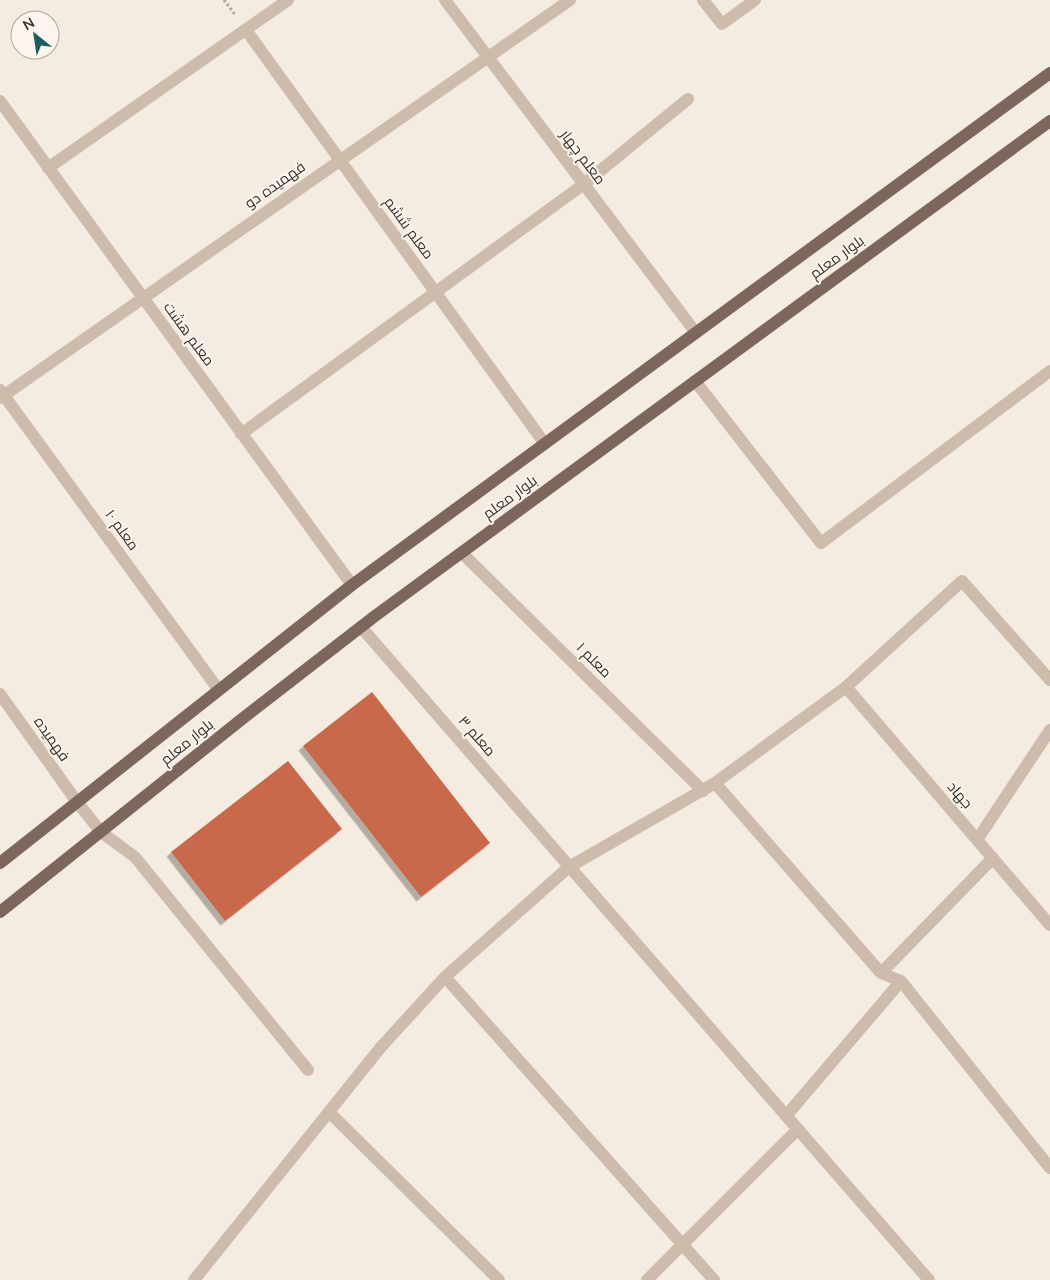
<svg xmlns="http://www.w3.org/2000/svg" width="1050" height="1280" font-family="Mulish,Cairo,sans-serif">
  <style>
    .building { fill: #c8694b; filter: url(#shadow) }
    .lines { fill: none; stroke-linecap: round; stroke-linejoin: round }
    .path { stroke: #b9a596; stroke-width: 3; stroke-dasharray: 2.5 2.5; stroke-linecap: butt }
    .minor { stroke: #cdbbac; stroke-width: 12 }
    .major { stroke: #7d675c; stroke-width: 12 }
    .labels { text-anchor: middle; stroke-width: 4; stroke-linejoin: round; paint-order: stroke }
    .street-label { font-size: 15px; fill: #3b302b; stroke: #fbf5ee }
  </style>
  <defs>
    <filter id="shadow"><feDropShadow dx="-4.5" dy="4.5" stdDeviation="0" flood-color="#0004"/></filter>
  </defs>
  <rect width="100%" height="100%" fill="#f4ebe1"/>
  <path class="building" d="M 372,692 L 490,843 L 421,897 L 303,746 Z
    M 288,761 L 342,829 L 225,921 L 171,852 Z"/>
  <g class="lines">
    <path class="path" d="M 224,0 L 236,16"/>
    <path class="minor" d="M 445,0 L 696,333
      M 703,0 L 722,24 L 755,0
      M 246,30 L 545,444
      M 0,101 L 352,585
      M 48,168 L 288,0
      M 695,381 L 821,543 L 1050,371
      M 0,390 L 218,689
      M 0,398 L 570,0
      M 241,434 L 584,184 L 688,99
      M 462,553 L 703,791
      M 361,627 L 929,1280
      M 846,687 L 1050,925
      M 0,694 L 77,802 L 101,832 L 135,857 L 308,1070
      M 715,783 L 881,973 L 901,981 L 1050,1168
      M 977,840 L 1050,730
      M 881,973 L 993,858
      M 445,977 L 714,1280
      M 329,1112 L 499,1280
      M 786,1116 L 901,981
      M 194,1280 L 381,1047 L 445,977 L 569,867 L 715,783 L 846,687 L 962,581 L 1050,680
      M 647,1280 L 798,1129"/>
    <path class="major" d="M 0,863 L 352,585 L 1050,73
      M 0,912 L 242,719 L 375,616 L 1050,121"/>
  </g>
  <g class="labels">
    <g class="street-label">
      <text transform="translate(583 157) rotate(53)" y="5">معلم چهار</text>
      <text transform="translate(275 185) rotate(-35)" y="5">فهمیده دو</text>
      <text transform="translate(409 228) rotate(54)" y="5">معلم ششم</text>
      <text transform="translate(837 257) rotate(-36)" y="5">بلوار معلم</text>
      <text transform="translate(189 334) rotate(54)" y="5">معلم هشت</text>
      <text transform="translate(510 497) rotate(-36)" y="5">بلوار معلم</text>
      <text transform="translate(122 530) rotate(54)" y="5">معلم ۱۰</text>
      <text transform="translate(594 660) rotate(45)" y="5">معلم ۱</text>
      <text transform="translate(477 736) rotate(49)" y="5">معلم ۳</text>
      <text transform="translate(52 739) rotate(55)" y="5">فهمیده</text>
      <text transform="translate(187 742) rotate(-39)" y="5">بلوار معلم</text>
      <text transform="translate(960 795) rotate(49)" y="5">جهاد</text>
    </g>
  </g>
  <g transform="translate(35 35) rotate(330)"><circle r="24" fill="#fbf5ee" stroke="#aea6a0"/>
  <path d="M0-4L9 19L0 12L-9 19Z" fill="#1f5a5e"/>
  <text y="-8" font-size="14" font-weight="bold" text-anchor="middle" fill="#3b302b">N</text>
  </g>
</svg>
